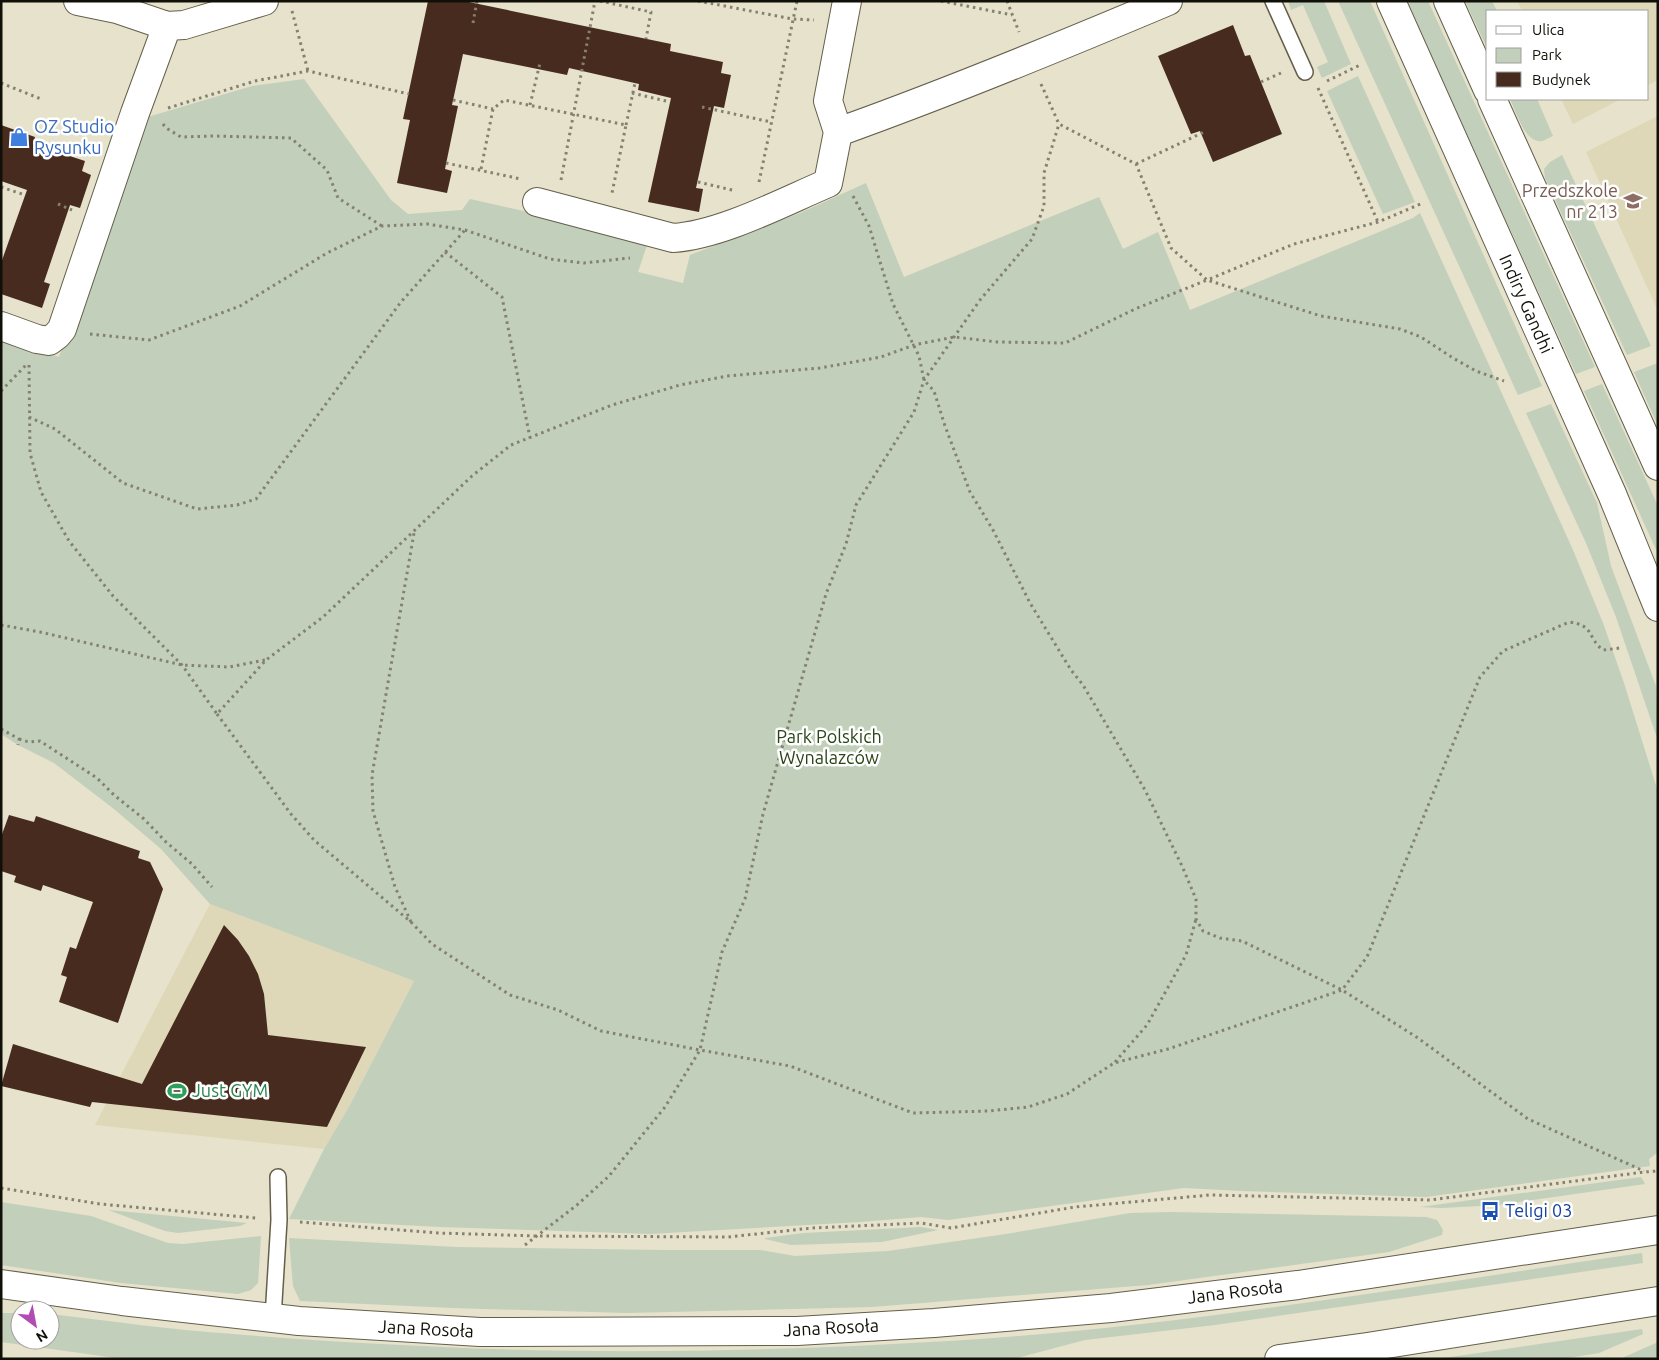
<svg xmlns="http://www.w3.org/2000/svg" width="1659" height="1360" font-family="Ubuntu,sans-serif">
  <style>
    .built { fill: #ded8b9 }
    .green { fill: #c2cfbb }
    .building { fill: #482b1f }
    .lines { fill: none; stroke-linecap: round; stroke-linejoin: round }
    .lane-casing { stroke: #635f4b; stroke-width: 18 }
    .street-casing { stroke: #635f4b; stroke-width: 30 }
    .secondary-casing { stroke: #635f4b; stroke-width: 30 }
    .path { stroke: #848171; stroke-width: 3; stroke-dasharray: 2.5 4; stroke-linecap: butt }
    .lane { stroke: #fff; stroke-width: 15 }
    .street { stroke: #fff; stroke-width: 28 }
    .secondary { stroke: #fff; stroke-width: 28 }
    .labels { text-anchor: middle; stroke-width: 5; stroke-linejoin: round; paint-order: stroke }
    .shop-label { font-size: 18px; fill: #366cbe; stroke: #fff; text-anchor: start }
    .education-label { font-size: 18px; fill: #785e54; stroke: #fff; text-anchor: end }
    .street-label { font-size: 18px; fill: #111008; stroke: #fff }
    .park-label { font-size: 18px; fill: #294417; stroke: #fff }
    .leisure-label { font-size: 18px; fill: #27864d; stroke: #fff; text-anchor: start }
    .transit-label { font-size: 18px; fill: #164399; stroke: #fff; text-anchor: start }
  </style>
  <rect width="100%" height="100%" fill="#e6e2cb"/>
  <path class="built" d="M 1517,1 L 1658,1 L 1658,80 L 1648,85 L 1648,11 L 1522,11 Z
    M 1561,99 L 1621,99 L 1573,124 Z
    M 1658,116 L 1658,311 L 1586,152 Z
    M 210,904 L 414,981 L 350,1105 L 324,1149 L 95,1125 Z"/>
  <path class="green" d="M 1288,1 L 1324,1 L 1351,64 L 1322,78 L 1317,67 L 1328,62 L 1303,5 L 1291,10 Z
    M 1338,1 L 1370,1 L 1542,386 L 1518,395 Z
    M 1406,1 L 1428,1 L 1595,367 L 1576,374 Z
    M 1465,1 L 1492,1 L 1497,11 L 1488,11 L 1488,50 Z
    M 1358,76 L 1415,202 L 1383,214 L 1327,91 Z
    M 304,79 L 391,200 L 408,214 L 462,210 L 470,199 L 640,237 L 647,245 L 638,272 L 683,283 L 690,255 L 800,213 L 866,183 L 904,277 L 1099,197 L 1123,249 L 1158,232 L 1190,310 L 1413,218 L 1420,213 L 1573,550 L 1603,623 L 1624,683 L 1658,792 L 1658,1152 L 1649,1159 L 1650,1166 L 1426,1197 L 1242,1191 L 1184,1188 L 948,1220 L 921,1217 L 860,1222 L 650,1234 L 440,1227 L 289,1219 L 324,1149 L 350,1105 L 414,981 L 210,904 L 161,849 L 114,809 L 54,763 L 18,745 L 1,734 L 1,340 L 59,357 L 141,119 L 252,86 Z
    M 1510,99 L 1537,99 L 1553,136 C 1550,137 1546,140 1542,141 C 1525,144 1516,111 1510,99 Z
    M 1562,155 L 1651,346 L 1627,355 L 1545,178 L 1544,169 L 1550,162 Z
    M 1658,363 L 1658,426 L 1634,372 Z
    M 1602,384 L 1658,506 L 1658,554 L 1584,391 Z
    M 1551,404 L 1597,503 L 1611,566 L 1656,686 L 1658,741 L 1616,617 L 1586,543 L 1526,413 Z
    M 1641,1177 L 1645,1184 L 1498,1205 L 1442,1208 L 1420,1207 Z
    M 1,1202 L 91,1216 L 168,1243 L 183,1244 L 261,1236 L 258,1283 L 251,1290 L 238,1294 L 121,1283 L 1,1265 Z
    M 108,1210 L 247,1223 L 240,1226 L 178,1233 L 165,1231 Z
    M 1171,1212 L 1426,1217 L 1437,1220 L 1443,1230 L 1442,1235 L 1389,1252 L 1148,1285 L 872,1307 L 626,1313 L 453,1308 L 300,1301 L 293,1286 L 289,1238 L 456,1247 L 663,1250 L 760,1250 L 795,1256 L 888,1251 L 1006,1234 L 1130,1213 Z
    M 921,1227 L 938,1230 L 882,1242 L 791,1245 L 765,1239 L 765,1238 L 804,1233 Z
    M 1642,1253 L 1643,1263 L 1215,1325 L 1085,1340 L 1013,1359 L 123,1359 L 1,1342 L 1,1313 L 20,1313 L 20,1340 L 50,1340 L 50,1314 C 111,1321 172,1330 234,1334 C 303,1340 373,1344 442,1347 C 611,1355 780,1351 949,1341 C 1181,1327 1412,1286 1642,1253 Z
    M 1642,1329 L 1643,1334 L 1599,1353 L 1562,1359 L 1437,1359 Z
    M 1658,1342 L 1658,1359 L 1620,1359 Z"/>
  <path class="building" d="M 428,1 L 464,1 L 589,27 L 671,44 L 670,51 L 723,62 L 721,73 L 731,75 L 724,108 L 714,106 L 696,188 L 703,189 L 699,212 L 648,202 L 671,98 L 638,90 L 639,84 L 569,68 L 567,75 L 463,54 L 452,105 L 458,106 L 445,169 L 452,171 L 447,193 L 397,183 L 410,120 L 403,119 Z
    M 1233,25 L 1245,56 L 1250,55 L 1282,134 L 1213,162 L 1200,131 L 1191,134 L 1158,56 Z
    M 1,125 L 35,137 L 33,144 L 85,161 L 82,171 L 91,175 L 80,208 L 70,205 L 44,282 L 50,284 L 42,308 L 1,294 L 1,263 L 27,190 L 1,181 Z
    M 9,815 L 34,822 L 36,816 L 140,851 L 138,858 L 150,862 L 163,889 L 118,1023 L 59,1002 L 67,977 L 61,975 L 70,947 L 76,949 L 93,902 L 43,885 L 41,891 L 14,882 L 16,876 L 1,871 L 1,837 Z
    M 224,925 L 238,940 L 249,956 L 258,974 L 264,994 L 268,1035 L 366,1047 L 327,1127 L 92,1102 L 90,1107 L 1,1086 L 13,1044 L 142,1084 Z"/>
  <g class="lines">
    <g class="lane-casing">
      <path id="lane" d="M 1273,1 L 1305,72
        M 273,1318 L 279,1220 L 278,1177"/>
    </g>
    <g class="street-casing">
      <path id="street" d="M 78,1 L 117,9 L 167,26 L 184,25 L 264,1
        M 838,132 C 950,92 1059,47 1168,1
        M 537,202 L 673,238 C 721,235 783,202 828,183 L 838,132 L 828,101 L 847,1
        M 1,326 L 37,339 L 49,341 L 57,335 L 62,329 L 135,113 L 167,26"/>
    </g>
    <g class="secondary-casing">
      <path id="secondary" d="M 1391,1 L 1612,494 L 1658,607
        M 1448,1 L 1488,90
        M 1492,99 L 1658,466
        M 1,1284 L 122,1301 L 299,1321 L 480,1332 L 797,1331 L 934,1323 L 1111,1308 L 1298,1285 L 1658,1230
        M 1279,1359 L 1367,1347 L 1658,1301"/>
    </g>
    <path class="path" d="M 600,1 L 651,12 L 646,39
      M 698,1 L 793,19 L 814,20
      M 941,1 L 1012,15
      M 1007,1 L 1019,32
      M 292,11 L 308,71
      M 473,23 L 477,1
      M 1327,81 L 1360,65
      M 1261,82 L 1281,73
      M 1,83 L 41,99
      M 1041,84 L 1059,124 L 1136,164 L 1171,248 L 1207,280 L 1294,244 L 1378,222 L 1423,203
      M 1318,88 L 1378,222
      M 632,93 L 670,102
      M 453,100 L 493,109
      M 530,105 L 540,63
      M 702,107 L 771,122
      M 168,108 L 255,81 L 308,71 L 409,94
      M 163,124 L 166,128 L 181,137 L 214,136 L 291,138 L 327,170 L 338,198 L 382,226
      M 626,125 L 635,83
      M 446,163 L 521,179
      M 1136,164 L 1204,132
      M 481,169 L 493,109 L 504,100 L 626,125 L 612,193
      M 561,180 L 595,1
      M 698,182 L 736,191
      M 759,182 L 797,1
      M 1,187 L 25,195
      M 853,196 L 869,226 L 893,304 L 919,356 L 924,380 L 934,391 L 945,426 L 970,492 L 993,530 L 1030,603 L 1071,670 L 1083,685 L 1145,790 L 1182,866 L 1196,899 L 1196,919 L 1203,931 L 1220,938 L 1242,941 L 1342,990 L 1418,1038 L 1528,1119 L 1644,1171
      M 58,204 L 72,210
      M 445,252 L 502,297 L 530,438
      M 1,263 L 2,263
      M 90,334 L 149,340 L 240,306 L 327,253 L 382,226 L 427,224 L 465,230 L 550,259 L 584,263 L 630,258
      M 29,365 L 30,453 L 41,492 L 69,541 L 113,596 L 182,665 L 217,714 L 266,660 L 323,617 L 472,476 L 511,445 L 612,405 L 680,385 L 727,376 L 820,368 L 881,357 L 914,345 L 954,337 L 997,342 L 1065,343 L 1135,309 L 1207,280 L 1321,316 L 1400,329 L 1421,337 L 1453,358 L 1476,371 L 1504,381
      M 1,391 L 26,365
      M 29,417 L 55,429 L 123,483 L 197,509 L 237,505 L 256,499 L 401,302 L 465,230
      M 1,625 L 40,632 L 182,665 L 229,667 L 265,660
      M 217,714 L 291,814 L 314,840 L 411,922 L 432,944 L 510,995 L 558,1010 L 601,1031 L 700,1050 L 790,1066 L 913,1113 L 989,1111 L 1028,1107 L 1067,1094 L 1114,1063 L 1168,1049 L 1342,990 L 1367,957 L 1480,677 L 1503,651 L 1569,622 C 1595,625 1587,638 1603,650 L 1620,648
      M 1,729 L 19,739 L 18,745
      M 19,739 L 29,742 L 40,741 L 97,778 L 114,795 L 144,819 L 166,842 L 192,864 L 212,887
      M 411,922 L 395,887 L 373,811 L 372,775 L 414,533
      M 1115,1062 L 1147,1025 L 1186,955 L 1196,919
      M 1,1188 L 100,1204 L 256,1218
      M 300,1222 L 438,1233 L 537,1236 L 728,1237 L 812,1228 L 921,1223 L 951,1228 L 1075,1207 L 1210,1195 L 1430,1200 L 1644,1172 L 1658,1171
      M 525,1245 L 577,1205 L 609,1176 L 665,1107 L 700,1050 L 722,952 L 745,899 L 763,814 L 826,594 L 846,544 L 856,505 L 914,412 L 924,380 L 980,300 L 1032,239 L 1044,206 L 1044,173 L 1059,124"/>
    <use href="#lane" class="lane"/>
    <use href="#street" class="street"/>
    <use href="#secondary" class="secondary"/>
  </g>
  <defs>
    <g id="shop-bare" transform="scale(1.5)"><path d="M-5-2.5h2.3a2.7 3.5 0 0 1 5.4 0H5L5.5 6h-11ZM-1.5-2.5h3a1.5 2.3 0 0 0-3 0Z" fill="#3f7fe0" stroke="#fff" stroke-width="2.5" paint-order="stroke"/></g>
    <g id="school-bare" transform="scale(1.5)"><path d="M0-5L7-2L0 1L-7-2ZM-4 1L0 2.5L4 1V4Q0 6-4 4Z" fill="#8d6e63" stroke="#fff" stroke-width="2.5" paint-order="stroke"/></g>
    <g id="stadium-bare" transform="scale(1.5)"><path d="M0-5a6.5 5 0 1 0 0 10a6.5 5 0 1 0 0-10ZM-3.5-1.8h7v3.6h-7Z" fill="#2e9e5b" stroke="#fff" stroke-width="2.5" paint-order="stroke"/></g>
    <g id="bus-bare" transform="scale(1.5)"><path d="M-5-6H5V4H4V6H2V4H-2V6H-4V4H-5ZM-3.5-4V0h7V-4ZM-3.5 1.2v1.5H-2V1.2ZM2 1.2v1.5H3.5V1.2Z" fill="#1a4fb4" stroke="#fff" stroke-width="2.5" paint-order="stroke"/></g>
  </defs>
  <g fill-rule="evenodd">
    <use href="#shop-bare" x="19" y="137"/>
    <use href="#school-bare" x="1633" y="201"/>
    <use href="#stadium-bare" x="177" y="1091"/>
    <use href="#bus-bare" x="1490" y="1211"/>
  </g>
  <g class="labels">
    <g class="shop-label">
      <text x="34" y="133">OZ Studio<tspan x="34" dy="21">Rysunku</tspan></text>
    </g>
    <g class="education-label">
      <text x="1618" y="197">Przedszkole<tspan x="1618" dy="21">nr 213</tspan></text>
    </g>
    <g class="street-label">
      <text transform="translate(1526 304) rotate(66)" y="6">Indiry Gandhi</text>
      <text transform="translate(1235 1292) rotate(-7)" y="6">Jana Rosoła</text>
      <text transform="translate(831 1328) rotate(-3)" y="6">Jana Rosoła</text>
      <text transform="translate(426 1329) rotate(3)" y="6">Jana Rosoła</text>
    </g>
    <g class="park-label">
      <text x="829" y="743">Park Polskich<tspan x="829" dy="21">Wynalazców</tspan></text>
    </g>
    <g class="leisure-label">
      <text x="192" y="1097">Just GYM</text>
    </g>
    <g class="transit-label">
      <text x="1505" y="1217">Teligi 03</text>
    </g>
  </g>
  <rect width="1659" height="1360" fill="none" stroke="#111008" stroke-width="5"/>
  <rect x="1486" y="10" width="162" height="90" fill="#ffffff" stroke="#a09f9c"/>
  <rect x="1496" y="26" width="25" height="8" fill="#ffffff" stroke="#a09f9c"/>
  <text x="1532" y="35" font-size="15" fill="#111008">Ulica</text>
  <rect x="1496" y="48" width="25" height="15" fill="#c2cfbb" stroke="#a09f9c"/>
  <text x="1532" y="60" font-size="15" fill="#111008">Park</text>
  <rect x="1496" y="72" width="25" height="15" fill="#482b1f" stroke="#a09f9c"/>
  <text x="1532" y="85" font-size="15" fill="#111008">Budynek</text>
  <g transform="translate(35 1325) rotate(148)"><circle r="24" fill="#ffffff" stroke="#a09f9c"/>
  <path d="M0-4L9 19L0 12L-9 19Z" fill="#b14cb2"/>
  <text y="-8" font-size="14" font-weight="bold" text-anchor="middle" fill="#111008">N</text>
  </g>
</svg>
